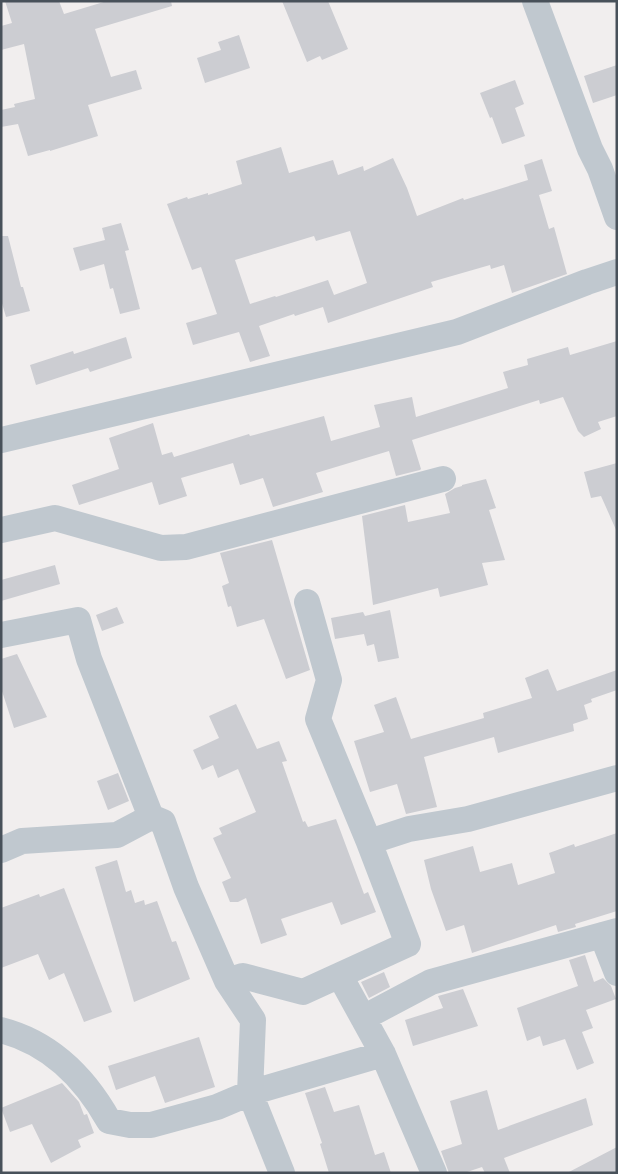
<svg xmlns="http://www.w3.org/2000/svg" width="618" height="1174" font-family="'DM Sans',sans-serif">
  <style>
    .building { fill: #cccdd2; fill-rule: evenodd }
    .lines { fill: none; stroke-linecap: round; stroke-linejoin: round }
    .street { stroke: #c0c8cf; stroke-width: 26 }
  </style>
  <rect width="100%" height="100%" fill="#f1eeee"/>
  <path class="building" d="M 5,1 L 59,1 L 64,14 L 107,1 L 171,1 L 172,6 L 95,29 L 111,77 L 136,70 L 142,89 L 88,105 L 98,136 L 50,151 L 50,150 L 28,156 L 18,124 L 1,127 L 1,110 L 15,107 L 14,104 L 35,99 L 24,44 L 1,50 L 1,26 L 12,23 Z
    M 282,1 L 328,1 L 348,49 L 322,60 L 320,56 L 307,62 Z
    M 239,35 L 250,68 L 205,83 L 197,58 L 221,50 L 218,42 Z
    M 617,65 L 617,95 L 593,103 L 584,76 Z
    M 515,80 L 524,104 L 515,108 L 525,136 L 502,144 L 492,117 L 490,118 L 480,93 Z
    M 281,147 L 289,173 L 333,160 L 338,175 L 363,166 L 364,171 L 393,158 L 407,188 L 417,216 L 463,198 L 464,200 L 528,180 L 524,165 L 542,159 L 552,191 L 539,195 L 549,229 L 554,227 L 567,274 L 512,293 L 504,265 L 491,269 L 490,265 L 431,282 L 433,287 L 328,323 L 323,307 L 295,316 L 294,314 L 259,326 L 270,356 L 250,362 L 239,332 L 193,345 L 186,323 L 217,314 L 201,267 L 192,270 L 167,204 L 187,197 L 188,199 L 208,193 L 208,195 L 242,184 L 236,161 ZM 350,231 L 367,283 L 334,295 L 328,280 L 276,297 L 275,296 L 250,304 L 235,260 L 314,236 L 316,241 Z
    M 121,223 L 129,250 L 125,251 L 140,309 L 120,314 L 113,288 L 110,289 L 104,264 L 80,271 L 73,248 L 105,240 L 102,228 Z
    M 1,236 L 8,236 L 21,287 L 23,287 L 30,311 L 6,317 L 1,300 Z
    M 126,337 L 132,358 L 90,372 L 88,368 L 36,385 L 30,365 L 73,351 L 74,354 Z
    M 617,341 L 617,416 L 598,422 L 601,429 L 584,437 L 578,431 L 563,397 L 540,404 L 539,400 L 412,440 L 421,469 L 420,470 L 396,476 L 389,451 L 316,473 L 323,492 L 273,507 L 263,478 L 240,485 L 233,463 L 181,478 L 187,496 L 159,505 L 152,482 L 79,505 L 72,485 L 119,469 L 109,438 L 153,423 L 162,455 L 172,452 L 174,457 L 249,434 L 250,436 L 324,416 L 331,441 L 380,427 L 374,405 L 412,397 L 416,417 L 508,388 L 503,372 L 528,365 L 527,359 L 568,347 L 570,355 Z
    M 617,463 L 617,532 L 601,496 L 591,498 L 584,472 Z
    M 486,479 L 496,508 L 489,510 L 505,560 L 482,563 L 488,585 L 440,597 L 438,588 L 373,605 L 362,516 L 405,505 L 408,522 L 450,513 L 445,494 L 455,488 L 462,486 L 462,485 Z
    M 272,540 L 310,670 L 286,679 L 264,619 L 237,627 L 231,606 L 228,607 L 222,586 L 229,583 L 220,553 Z
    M 55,565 L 60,584 L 1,601 L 1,580 Z
    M 117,607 L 124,623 L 102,631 L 96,615 Z
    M 390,610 L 399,658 L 378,662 L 374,644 L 367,646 L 364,634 L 335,639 L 331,618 L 363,612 L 365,616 Z
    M 17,654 L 47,717 L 14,728 L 1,688 L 1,659 Z
    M 548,669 L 557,691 L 617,670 L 617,690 L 591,699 L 592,702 L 584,705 L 588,719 L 573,724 L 574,731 L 498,753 L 494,737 L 424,757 L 437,807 L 406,814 L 397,784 L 370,792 L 354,741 L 384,732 L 374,705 L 396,697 L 411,739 L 484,718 L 483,713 L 532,698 L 525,678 Z
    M 236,704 L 257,749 L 279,741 L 287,761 L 282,762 L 303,822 L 305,821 L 308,827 L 336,819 L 364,894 L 368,892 L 376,912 L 341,925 L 332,902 L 281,919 L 287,935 L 261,944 L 246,898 L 238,902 L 230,902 L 222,882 L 231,878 L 213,838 L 222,834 L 219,828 L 256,812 L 238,769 L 218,778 L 213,765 L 202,770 L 193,750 L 219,738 L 209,716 Z
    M 118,773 L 129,801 L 108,810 L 97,781 Z
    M 617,833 L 617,911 L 575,924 L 576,927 L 558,932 L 556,925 L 472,953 L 464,925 L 446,931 L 431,889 L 424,860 L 473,846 L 480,872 L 512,863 L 518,885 L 555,873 L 549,853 L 574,844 L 575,847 Z
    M 117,860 L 126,892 L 131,890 L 135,903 L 144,900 L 145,905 L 157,901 L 172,942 L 176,941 L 190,979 L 134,1002 L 95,867 Z
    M 64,888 L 112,1012 L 84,1022 L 64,973 L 49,980 L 38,954 L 1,968 L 1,908 L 39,894 L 40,897 Z
    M 585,955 L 594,982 L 603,978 L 611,986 L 616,999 L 586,1010 L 593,1028 L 582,1032 L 594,1063 L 577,1070 L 565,1039 L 543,1046 L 540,1036 L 527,1041 L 517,1008 L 578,986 L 569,960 Z
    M 384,972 L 390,987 L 369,998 L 361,982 Z
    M 463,989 L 478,1026 L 413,1046 L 405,1020 L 443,1008 L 438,996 Z
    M 199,1037 L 215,1087 L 165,1103 L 155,1076 L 116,1090 L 108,1066 Z
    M 62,1083 L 79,1102 L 84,1115 L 87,1114 L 94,1133 L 78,1140 L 81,1147 L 51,1163 L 32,1124 L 10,1132 L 1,1108 Z
    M 325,1087 L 334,1112 L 359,1105 L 375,1155 L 384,1152 L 391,1173 L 329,1173 L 320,1144 L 322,1143 L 305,1093 Z
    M 487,1090 L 498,1130 L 586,1098 L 593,1125 L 504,1158 L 510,1173 L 485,1173 L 482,1167 L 464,1173 L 449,1173 L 441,1151 L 462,1144 L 450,1101 Z
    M 617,1147 L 617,1173 L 567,1173 Z"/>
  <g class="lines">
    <path class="street" d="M 535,1 L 590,149 L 600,169 L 617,217
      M 1,440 L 457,332 L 587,282 L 617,272
      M 1,530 L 55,518 L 161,548 L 186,547 L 443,479
      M 307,602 L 329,680 L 318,719 L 369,842
      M 1,635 L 78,620 L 89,659 L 151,817 L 163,822 L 186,887 L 227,981 L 253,1020 L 250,1093 L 282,1173
      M 1,850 L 22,841 L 117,835 L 151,817
      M 602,935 L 617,973
      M 340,976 L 383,1054 L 434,1173
      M 227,981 L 243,976 L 303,992 L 408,944 L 369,842 L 409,829 L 468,819 L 617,778
      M 363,1018 L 431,982 L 617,931
      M 1,1030 C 51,1043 85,1078 109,1121 L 130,1125 L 151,1125 L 217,1107 L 250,1093 L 383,1054"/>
  </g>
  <rect width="618" height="1174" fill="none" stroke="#48515a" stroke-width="5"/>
</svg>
